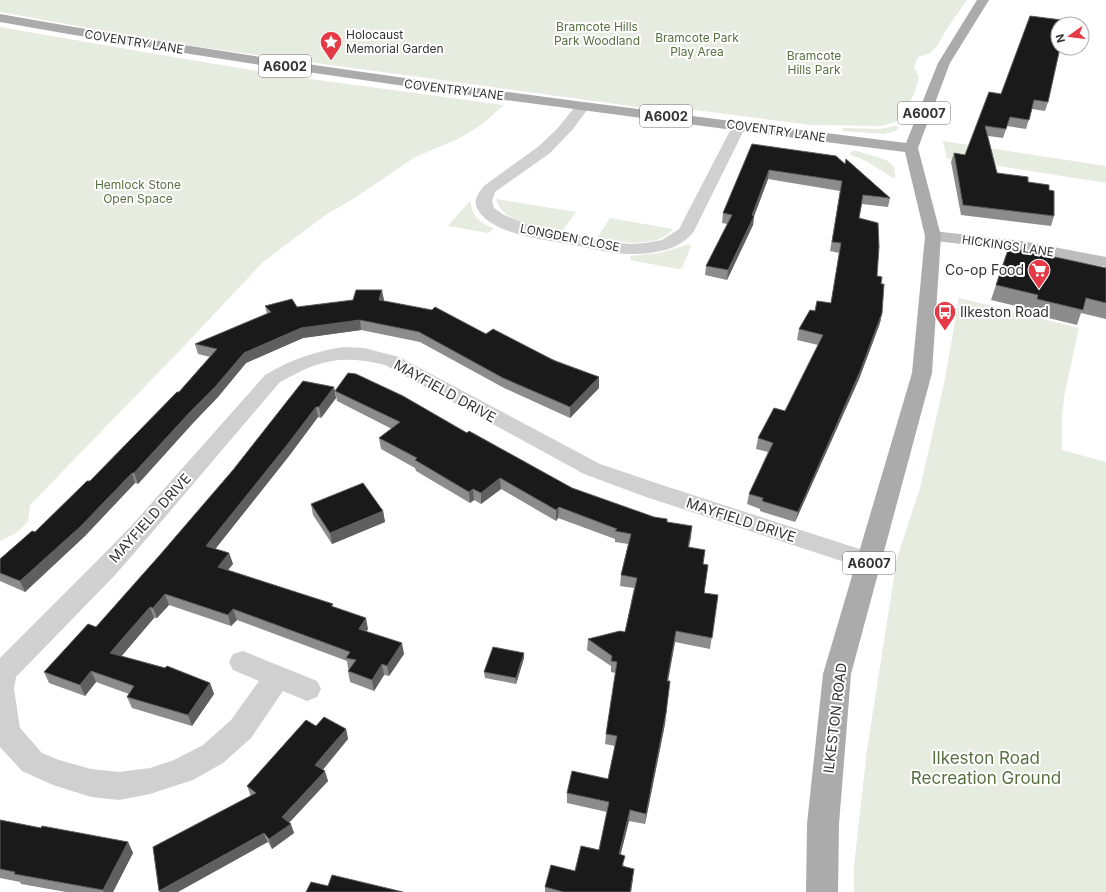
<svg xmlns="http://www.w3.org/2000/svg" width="1106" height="892" font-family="Inter,sans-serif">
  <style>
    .green { fill: #e6ecdf }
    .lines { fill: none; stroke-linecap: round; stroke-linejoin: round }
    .street { fill: #d0d0d0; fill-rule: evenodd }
    .secondary { fill: #bdbdbd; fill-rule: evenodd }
    .primary { fill: #ababab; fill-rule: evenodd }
    .wall { fill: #8c8c8c }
    .shaded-wall { fill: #5f5f5f }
    .building { fill: #1a1a1a; stroke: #5f5f5f }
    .labels { text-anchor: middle; stroke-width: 4; stroke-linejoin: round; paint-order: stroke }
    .far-park-label { font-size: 12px; fill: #56703f; stroke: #fff }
    .far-poi-label { font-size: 12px; fill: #333; stroke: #fff; text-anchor: start }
    .far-street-label { font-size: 12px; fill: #333; stroke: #fff }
    .shield { fill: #fff; stroke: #707070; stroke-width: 1 }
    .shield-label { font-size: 13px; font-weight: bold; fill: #333 }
    .poi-label { font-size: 14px; fill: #333; stroke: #fff; text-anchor: end }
    .street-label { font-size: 14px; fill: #333; stroke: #fff }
    .near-park-label { font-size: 17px; fill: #56703f; stroke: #fff }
  </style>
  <rect width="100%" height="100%" fill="#fff"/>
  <path class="green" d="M 0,0 L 967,0 L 946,30 L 938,45 L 930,53 L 918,57 L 914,67 L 919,77 L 914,94 L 901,120 L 881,126 L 810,125 L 689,109 L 686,112 L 667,111 L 170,43 L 0,12 Z
    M 0,27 L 179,58 L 281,75 L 504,105 L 481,125 L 458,139 L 415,157 L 356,197 L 324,216 L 263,262 L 187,343 L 30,505 L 28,521 L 18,532 L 0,541 Z
    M 895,126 L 899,127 L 897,130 L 885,134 L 843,131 L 843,128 L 880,129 Z
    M 943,141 L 1106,166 L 1106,183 L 993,165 L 993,164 L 947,159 Z
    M 854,150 L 886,160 L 894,166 L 895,177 L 893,178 L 866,161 L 849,154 Z
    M 496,199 L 576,212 L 562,231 C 540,226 503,225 496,199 Z
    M 469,202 L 471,202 C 471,217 482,223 494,229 L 488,233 L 448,226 Z
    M 610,218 L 673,229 C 658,249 619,242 597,238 Z
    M 689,244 L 691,246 L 682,268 L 678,269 L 630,260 L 631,256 L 660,253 Z
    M 959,298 L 1079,328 L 1065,392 L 1062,416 L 1062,450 L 1106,462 L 1106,892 L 854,892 L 854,866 L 867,750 L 897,558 L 920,488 L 931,441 L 945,379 Z"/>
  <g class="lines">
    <path class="street" d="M 583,102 L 588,103 L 590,106 L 573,129 L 550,153 L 495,192 L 492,201 L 494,208 L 504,215 L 531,226 L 602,241 L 630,244 L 645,243 L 662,240 L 679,229 L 734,123 L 739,122 L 744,123 L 746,126 L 694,231 C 682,249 657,253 637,254 C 615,255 595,249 574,245 C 548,240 490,235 477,208 C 473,199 479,192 484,186 L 539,146 L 557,129 L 578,103 Z
      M 344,347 L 364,348 L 399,357 L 600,464 L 662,485 L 878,555 L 881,561 L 878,567 L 869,570 L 646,497 L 584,474 L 385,365 C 341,354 318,360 279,383 L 149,536 L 116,574 L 16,677 L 14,689 L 20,728 L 42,753 L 59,760 L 91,769 L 119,772 L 150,768 L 174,760 L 203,745 L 231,720 L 259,681 L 233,670 L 229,662 L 233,654 L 243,651 L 317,681 L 321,689 L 317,697 L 307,701 L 283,691 L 251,738 L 223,763 L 193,780 L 150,794 L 119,800 L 91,797 L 53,785 L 22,771 L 0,747 L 0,658 L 98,560 L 133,524 L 265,375 C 290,360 315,351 344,347 Z"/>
    <path class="secondary" d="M 933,231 L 1022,241 L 1106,257 L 1106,267 L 1022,251 L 927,240 L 925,236 L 927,232 Z"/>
    <path class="primary" d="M 977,0 L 989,0 L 950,63 L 918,148 L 941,236 L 932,373 L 851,674 L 839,824 L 838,892 L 806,892 L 807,824 L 823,674 L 912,373 L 925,236 L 905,152 C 602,113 300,76 0,22 L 0,14 C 300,68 603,105 906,143 L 938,63 Z"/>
  </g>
  <path class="wall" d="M 1056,39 L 1048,102 L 1045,111 L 1032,109 L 1026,129 L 1007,126 L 1003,138 L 988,136 L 997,173 L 1028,182 L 1049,190 L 1054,216 L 1051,226 L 961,215 L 951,162 L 954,153 L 965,155 L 1001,94 Z
    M 752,144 L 845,164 L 890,198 L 888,207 L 862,204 L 859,218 L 877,276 L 881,284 L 882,313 L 880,323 L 859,379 L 795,522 L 760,511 L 760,509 L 747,504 L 749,494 L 768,452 L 756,449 L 758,438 L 785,411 L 818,345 L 797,340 L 799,329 L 815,311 L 831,303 L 839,253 L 830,251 L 840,191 L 768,179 L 754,216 L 753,225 L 727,280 L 705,275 L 706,266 L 727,224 L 722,223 L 723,213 Z
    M 1106,268 L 1106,319 L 1081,313 L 1077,325 L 1032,314 L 1033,310 L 991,300 L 996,285 Z
    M 384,300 L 383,301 L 486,334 L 599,377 L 599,388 L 570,418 L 504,388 L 420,342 L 361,330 L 303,338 L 246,363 L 218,397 L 193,423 L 138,484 L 135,483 L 85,536 L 25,592 L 0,581 L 0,559 L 35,532 L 90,481 L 179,392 L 210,357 L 198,354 L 195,344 L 267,314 L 265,306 L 297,307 Z
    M 334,387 L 336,398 L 321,418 L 318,417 L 289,456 L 215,549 L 229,553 L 233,564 L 228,570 L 333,604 L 333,607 L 368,629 L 366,631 L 404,654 L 389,676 L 384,675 L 374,691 L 350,682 L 348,671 L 349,669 L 348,668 L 347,661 L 237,620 L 231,626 L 169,605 L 157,618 L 154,618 L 121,656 L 210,683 L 214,694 L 192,726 L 132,708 L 127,697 L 129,694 L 96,682 L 85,696 L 49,683 L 44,672 L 96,627 Z
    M 335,391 L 467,433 L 572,488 L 667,522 L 691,537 L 689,547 L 703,564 L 704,593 L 718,595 L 710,649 L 675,642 L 668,681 L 670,681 L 665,724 L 645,824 L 629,821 L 620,855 L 624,866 L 633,879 L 631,892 L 545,892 L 545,887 L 575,871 L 599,850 L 607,812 L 567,803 L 567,793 L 608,779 L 615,746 L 605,744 L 606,734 L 616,673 L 611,672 L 611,666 L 587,650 L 588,639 L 625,632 L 634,588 L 620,586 L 621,575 L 628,544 L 615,542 L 615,539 L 558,518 L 556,521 L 501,489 L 481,504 L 474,500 L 470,503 L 416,471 L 415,468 L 381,449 L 379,438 L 392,429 L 337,401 Z
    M 311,504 L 383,511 L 385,522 L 332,544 L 313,515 Z
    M 524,653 L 524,658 L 516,684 L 485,678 L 484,672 Z
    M 316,726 L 346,729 L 348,739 L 323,770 L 328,781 L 289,823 L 294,833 L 272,849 L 268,842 L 247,786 Z
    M 0,820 L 41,828 L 128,842 L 133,853 L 113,892 L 66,892 L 21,884 L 20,882 L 0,878 Z"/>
  <path class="shaded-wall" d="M 769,170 L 768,179 L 753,219 L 754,216 L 753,225 L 727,280 L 728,270 L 752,215 Z
    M 382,290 L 384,300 L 381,310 L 379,300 Z
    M 882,313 L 880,323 L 859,379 L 795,522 L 798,512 Z
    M 360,320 L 361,330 L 303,338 L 246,363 L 218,397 L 193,423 L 138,484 L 134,473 L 244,353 L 301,328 Z
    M 599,377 L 599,388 L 570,418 L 570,407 Z
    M 334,387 L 336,398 L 321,418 L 319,407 Z
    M 316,407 L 318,417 L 289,456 L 209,557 L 206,546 Z
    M 132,473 L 135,483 L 85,536 L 25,592 L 20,581 Z
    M 500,478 L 501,489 L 481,504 L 481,493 Z
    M 473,489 L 474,500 L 470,503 L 469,492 Z
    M 559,507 L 558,518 L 556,521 L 556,510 Z
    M 383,511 L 385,522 L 332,544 L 330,533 Z
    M 692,526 L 691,537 L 686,558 L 688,547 Z
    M 229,553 L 233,564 L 222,577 L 218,567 Z
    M 165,594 L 169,605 L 157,618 L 153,608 Z
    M 150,607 L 154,618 L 115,664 L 110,653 Z
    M 233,609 L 237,620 L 231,626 L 228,615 Z
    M 366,618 L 368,629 L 361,640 L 359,629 Z
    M 676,631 L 675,642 L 666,691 L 667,681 Z
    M 402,643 L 404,654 L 389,676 L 387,666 Z
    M 524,653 L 524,658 L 516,684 L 516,678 Z
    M 382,664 L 384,675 L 374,691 L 372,680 Z
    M 91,671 L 96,682 L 85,696 L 80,685 Z
    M 210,683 L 214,694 L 192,726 L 188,715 Z
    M 666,713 L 665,724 L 645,824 L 646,814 Z
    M 346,729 L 348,739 L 318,775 L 315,765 Z
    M 325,771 L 328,781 L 285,827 L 282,817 Z
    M 630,810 L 629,821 L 618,865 L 619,854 Z
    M 291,824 L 294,833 L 272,849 L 269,839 Z
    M 264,833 L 268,842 L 178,892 L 160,892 L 159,891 Z
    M 128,842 L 133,853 L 113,892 L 104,892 L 103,890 Z
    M 634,869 L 631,892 L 630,892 Z"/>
  <path class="building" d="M 1030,16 L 1062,20 L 1061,24 L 1058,24 L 1058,33 L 1056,39 L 1058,39 L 1058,48 L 1060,48 L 1048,102 L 1034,100 L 1029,120 L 1010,117 L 1006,129 L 985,126 L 997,173 L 1028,177 L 1028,182 L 1049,185 L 1049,190 L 1054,191 L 1054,216 L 963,205 L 954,153 L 965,155 L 989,92 L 1001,94 Z
    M 752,144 L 836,156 L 845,164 L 846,159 L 890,198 L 863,195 L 859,218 L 878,223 L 879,247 L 877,276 L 882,277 L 881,284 L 884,284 L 882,313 L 861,369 L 798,512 L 762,501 L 763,498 L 749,494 L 773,443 L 758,438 L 774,408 L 785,411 L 823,335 L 799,329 L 810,310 L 815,311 L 817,301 L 831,303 L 841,243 L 832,242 L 842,181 L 769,170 L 752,215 L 754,216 L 728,270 L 706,266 L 732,215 L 723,213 Z
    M 1009,247 L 1106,268 L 1106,303 L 1086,298 L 1083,310 L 1037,299 L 1038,295 L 996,285 Z
    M 356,290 L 382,290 L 379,300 L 432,310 L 435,307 L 486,334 L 493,329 L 555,361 L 599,377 L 570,407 L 503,378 L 419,332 L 360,320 L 301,328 L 244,353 L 215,387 L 190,412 L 134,473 L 132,473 L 81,526 L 20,581 L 0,573 L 0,559 L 32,531 L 35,532 L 87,481 L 90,481 L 177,392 L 179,392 L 217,349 L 195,344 L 271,312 L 265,306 L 292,299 L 297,307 L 353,300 Z
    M 348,373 L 356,374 L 403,396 L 467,433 L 469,431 L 572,488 L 654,517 L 667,519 L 667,522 L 692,526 L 688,547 L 705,550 L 703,564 L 708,565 L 704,593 L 718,595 L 712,638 L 676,631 L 667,681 L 670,681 L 666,713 L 646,814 L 630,810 L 619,854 L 625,856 L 622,866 L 634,869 L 630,892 L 564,892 L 545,887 L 551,865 L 575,871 L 581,846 L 599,850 L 609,802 L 567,793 L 572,771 L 608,779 L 617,736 L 606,734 L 617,662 L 611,661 L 612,656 L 588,639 L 620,631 L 625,632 L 637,578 L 621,575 L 631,534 L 615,531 L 617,529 L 559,507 L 556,510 L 500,478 L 481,493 L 473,489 L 469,492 L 415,460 L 417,458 L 379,438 L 400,422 L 335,391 Z
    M 303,381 L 334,387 L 319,407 L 316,407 L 287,445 L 206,546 L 229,553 L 218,567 L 333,604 L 331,606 L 366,618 L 359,629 L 402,643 L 387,666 L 382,664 L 372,680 L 348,671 L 356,660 L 346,658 L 350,652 L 233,609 L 228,615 L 165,594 L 153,608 L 150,607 L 110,653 L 165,668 L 167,666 L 210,683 L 188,715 L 127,697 L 134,686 L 91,671 L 80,685 L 44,672 L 88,624 L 96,627 L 159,556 L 233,470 Z
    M 363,483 L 383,511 L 330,533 L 311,504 Z
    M 493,647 L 524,653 L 516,678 L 484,672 Z
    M 324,717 L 346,729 L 315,765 L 325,771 L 282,817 L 291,824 L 269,839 L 264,833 L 159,891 L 153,847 L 256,793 L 247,786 L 306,720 L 316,726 Z
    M 0,820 L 41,828 L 42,826 L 128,842 L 103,890 L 14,874 L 15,872 L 0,869 Z
    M 332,875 L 403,892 L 306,892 L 311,882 L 328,886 Z"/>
  <defs>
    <g id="sight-pin" transform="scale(1.15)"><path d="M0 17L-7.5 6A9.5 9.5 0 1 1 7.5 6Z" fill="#e63946" stroke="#fff"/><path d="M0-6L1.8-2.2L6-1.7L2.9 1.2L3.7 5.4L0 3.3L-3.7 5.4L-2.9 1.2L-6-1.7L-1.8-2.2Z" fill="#fff"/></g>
    <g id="supermarket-pin" transform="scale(1.15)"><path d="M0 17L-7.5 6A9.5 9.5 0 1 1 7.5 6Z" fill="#e63946" stroke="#fff"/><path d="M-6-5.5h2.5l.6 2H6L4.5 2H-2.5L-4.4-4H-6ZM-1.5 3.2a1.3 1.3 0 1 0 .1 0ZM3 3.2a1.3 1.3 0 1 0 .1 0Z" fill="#fff"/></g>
    <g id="bus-pin" transform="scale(1.15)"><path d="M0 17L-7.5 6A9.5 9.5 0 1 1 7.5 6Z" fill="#e63946" stroke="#fff"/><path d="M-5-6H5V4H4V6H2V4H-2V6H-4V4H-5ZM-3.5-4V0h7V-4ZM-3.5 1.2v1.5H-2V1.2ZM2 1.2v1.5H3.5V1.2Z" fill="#fff"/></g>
  </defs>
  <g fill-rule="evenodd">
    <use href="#sight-pin" x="331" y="42"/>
    <use href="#supermarket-pin" x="1039" y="270"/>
    <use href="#bus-pin" x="945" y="312"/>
  </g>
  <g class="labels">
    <g class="far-park-label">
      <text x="597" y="31">Bramcote Hills<tspan x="597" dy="14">Park Woodland</tspan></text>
      <text x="697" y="42">Bramcote Park<tspan x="697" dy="14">Play Area</tspan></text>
      <text x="814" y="60">Bramcote<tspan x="814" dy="14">Hills Park</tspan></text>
      <text x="138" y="189">Hemlock Stone<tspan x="138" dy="14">Open Space</tspan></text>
    </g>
    <g class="far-poi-label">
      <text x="346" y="39">Holocaust<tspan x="346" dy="14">Memorial Garden</tspan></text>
    </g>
    <g class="far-street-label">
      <text transform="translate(134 42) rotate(9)" y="4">COVENTRY LANE</text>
      <text transform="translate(454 90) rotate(7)" y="4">COVENTRY LANE</text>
      <text transform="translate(776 131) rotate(8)" y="4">COVENTRY LANE</text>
      <text transform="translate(570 238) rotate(11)" y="4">LONGDEN CLOSE</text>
      <text transform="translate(1008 246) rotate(8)" y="4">HICKINGS LANE</text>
    </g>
    <g class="shield">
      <rect x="259" y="55" width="52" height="22" rx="3"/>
      <rect x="898" y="102" width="52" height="22" rx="3"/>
      <rect x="640" y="105" width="52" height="22" rx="3"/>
      <rect x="843" y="552" width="52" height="22" rx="3"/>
    </g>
    <g class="shield-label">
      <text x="285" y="71">A6002</text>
      <text x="924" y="118">A6007</text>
      <text x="666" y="121">A6002</text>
      <text x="869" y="568">A6007</text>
    </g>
    <g class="poi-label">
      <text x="1024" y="275">Co-op Food</text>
      <text x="960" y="317" text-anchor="start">Ilkeston Road</text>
    </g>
    <g class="street-label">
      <text transform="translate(445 391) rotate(29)" y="5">MAYFIELD DRIVE</text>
      <text transform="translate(150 518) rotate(-48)" y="5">MAYFIELD DRIVE</text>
      <text transform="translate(741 520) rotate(18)" y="5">MAYFIELD DRIVE</text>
      <text transform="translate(835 718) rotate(-83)" y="5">ILKESTON ROAD</text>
    </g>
    <g class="near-park-label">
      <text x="986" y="764">Ilkeston Road<tspan x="986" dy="20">Recreation Ground</tspan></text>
    </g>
  </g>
  <g transform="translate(1070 36) rotate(256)"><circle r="19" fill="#ffffff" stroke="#adadad"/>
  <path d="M0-3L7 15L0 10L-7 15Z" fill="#e63946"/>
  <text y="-6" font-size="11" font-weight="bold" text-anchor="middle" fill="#333333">N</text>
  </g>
</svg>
